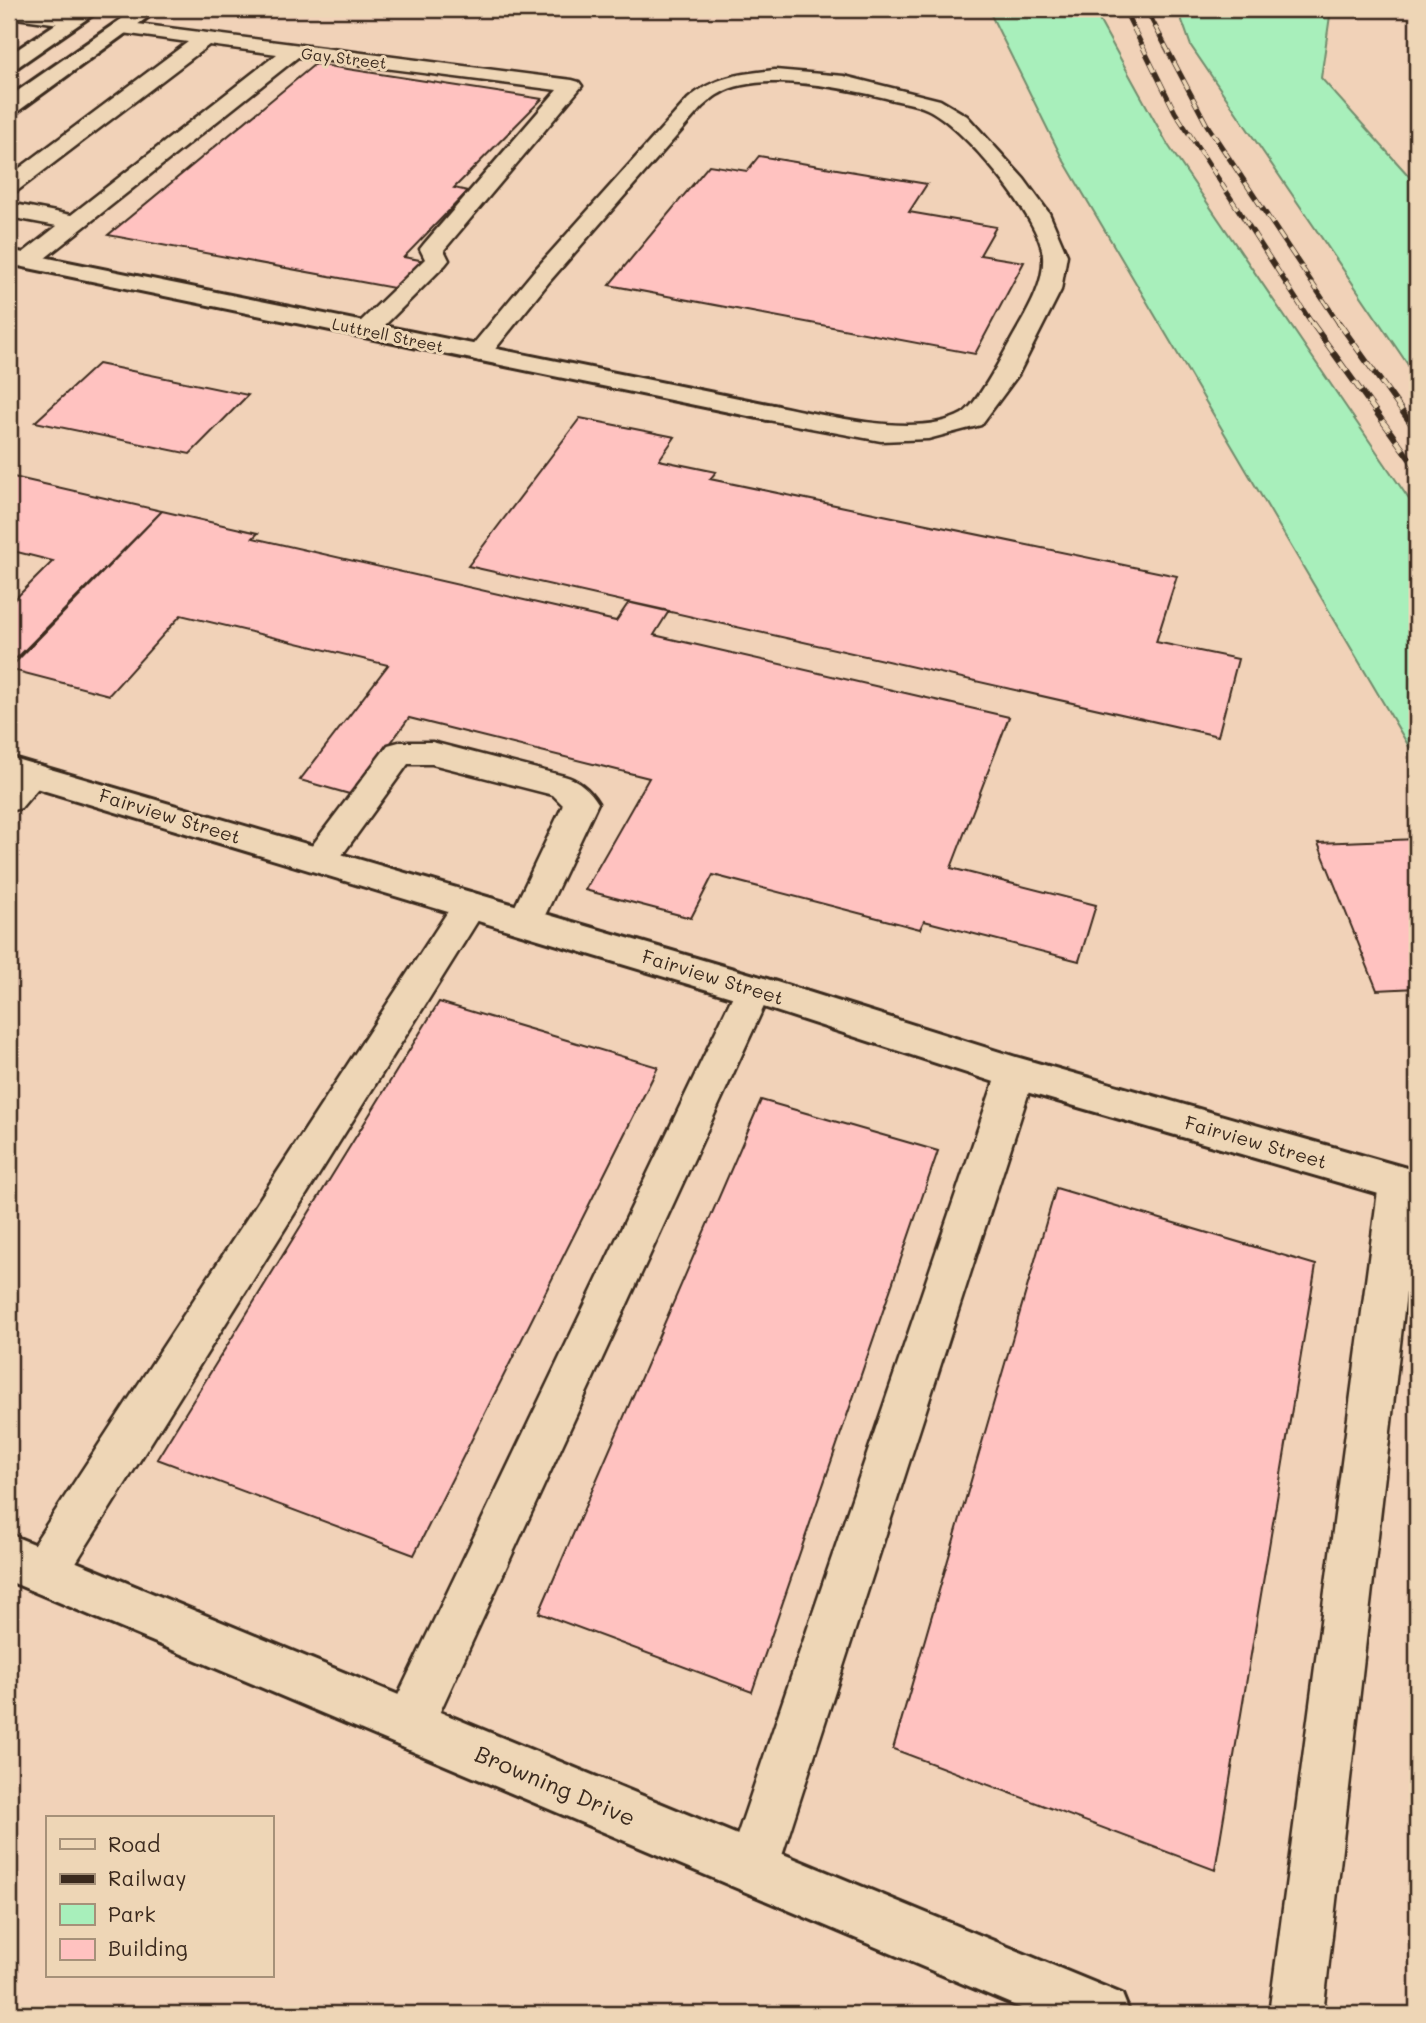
<svg xmlns="http://www.w3.org/2000/svg" width="1426" height="2023" font-family="Mali,sans-serif">
  <style>
    .green { fill: #a8efbb; stroke: #728c6c; stroke-width: 2 }
    .building { fill: #ffc2c0; stroke: #3b2a1e; stroke-width: 2 }
    .lines { fill: none; stroke-linecap: round; stroke-linejoin: round }
    .service-casing { stroke: #3b2a1e; stroke-width: 5 }
    .minor-casing { stroke: #3b2a1e; stroke-width: 6 }
    .secondary-casing { stroke: #3b2a1e; stroke-width: 6 }
    .service { fill: #eed6b6; fill-rule: evenodd }
    .minor { fill: #eed6b6; fill-rule: evenodd }
    .secondary { fill: #eed6b6; fill-rule: evenodd }
    .rail-far1-casing { stroke: #3b2a1e; stroke-width: 5 }
    .rail-casing { stroke: #3b2a1e; stroke-width: 6 }
    .rail-far1 { stroke: #eed6b6; stroke-width: 3.5; stroke-dasharray: 10; stroke-linecap: butt }
    .rail { stroke: #eed6b6; stroke-width: 4.5; stroke-dasharray: 12; stroke-linecap: butt }
    .labels { text-anchor: middle; stroke-width: 6; stroke-linejoin: round; paint-order: stroke }
    .far-street-label { font-size: 16px; fill: #3b2a1e; stroke: #eed6b6 }
    .street-label { font-size: 19px; fill: #3b2a1e; stroke: #eed6b6 }
    .near-street-label { font-size: 23px; fill: #3b2a1e; stroke: #eed6b6 }
  </style>
  <rect width="100%" height="100%" fill="#f1d2b8"/>
  <filter id="ink" filterUnits="userSpaceOnUse"><feTurbulence type="fractalNoise" baseFrequency=".0143" numOctaves="2"/><feDisplacementMap in="SourceGraphic" scale="14" xChannelSelector="R" yChannelSelector="G"/><feConvolveMatrix kernelMatrix="1 2 1 2 8 2 1 2 1" color-interpolation-filters="sRGB"/></filter>
  <g filter="url(#ink)">
    <path class="green" d="M 988,9 L 1093,9 L 1168,145 L 1417,511 L 1417,760 L 1061,156 Z
      M 1178,9 L 1331,9 L 1321,78 L 1417,185 L 1417,378 L 1191,46 Z"/>
    <path class="building" d="M 315,64 L 542,99 L 454,188 L 468,191 L 404,257 L 425,261 L 399,289 L 108,235 Z
      M 759,156 L 927,184 L 909,212 L 996,227 L 980,255 L 1024,262 L 975,354 L 609,285 L 709,165 L 747,171 Z
      M 98,364 L 248,395 L 190,454 L 35,422 Z
      M 580,418 L 675,437 L 659,460 L 716,472 L 710,479 L 1177,576 L 1156,642 L 1238,659 L 1218,736 L 468,566 Z
      M 9,476 L 162,511 L 17,658 L 9,656 L 9,605 L 53,561 L 9,550 Z
      M 162,511 L 258,533 L 253,538 L 616,621 L 629,602 L 669,611 L 654,635 L 1009,717 L 951,868 L 1096,905 L 1079,961 L 924,921 L 920,929 L 713,875 L 691,918 L 585,890 L 649,778 L 409,718 L 353,795 L 300,780 L 388,665 L 181,615 L 109,695 L 9,669 Z
      M 1417,839 L 1417,988 L 1377,990 L 1318,843 Z
      M 439,1002 L 658,1067 L 414,1555 L 157,1459 Z
      M 761,1100 L 938,1151 L 752,1692 L 539,1613 Z
      M 1056,1188 L 1316,1265 L 1215,1870 L 893,1749 Z"/>
    <g class="lines">
      <g class="service-casing">
        <path id="service" d="M 9,9 C 26,9 73,8 84,20 L 74,26 L 9,17 Z
          M 122,22 L 572,80 L 579,82 L 582,86 L 444,250 L 449,260 L 445,265 L 375,335 L 366,337 L 357,335 L 354,330 L 357,325 L 425,259 L 420,249 L 424,244 L 557,90 L 298,57 L 35,266 L 19,266 L 15,261 L 19,256 L 57,226 L 9,217 L 9,203 L 71,215 L 277,54 L 209,45 L 17,191 L 9,193 L 9,176 L 188,42 L 115,32 L 112,28 L 115,24 Z
          M 775,70 L 844,76 L 940,100 L 967,116 L 1024,179 L 1049,213 L 1067,255 L 1061,290 L 1018,375 L 981,425 L 928,439 L 881,441 L 768,420 L 759,418 L 755,412 L 759,406 L 768,404 C 818,413 916,440 962,414 C 976,406 1000,360 1009,344 C 1023,318 1045,287 1043,256 C 1041,218 961,124 927,109 C 915,103 899,102 886,98 C 843,88 758,70 719,94 C 713,97 707,103 702,107 L 549,282 L 488,358 L 479,361 L 470,358 L 466,353 L 470,348 L 533,272 L 688,99 C 715,76 741,74 775,70 Z
          M 399,742 L 432,742 L 564,776 C 579,780 590,790 598,803 L 538,930 L 526,934 L 514,930 L 508,921 L 563,805 L 553,795 L 432,764 L 408,764 L 332,869 L 320,872 L 308,869 L 303,860 L 308,851 L 388,745 Z
          M 33,764 L 45,767 L 49,775 L 21,808 L 9,811 L 9,780 L 21,767 Z
          M 470,892 L 482,896 L 487,905 L 482,914 L 60,1588 L 43,1595 L 26,1588 L 20,1572 L 26,1556 L 458,896 Z
          M 754,975 L 767,979 L 772,989 L 426,1742 L 409,1750 L 392,1742 L 384,1725 L 392,1708 L 736,989 L 741,979 Z
          M 1016,1058 L 1029,1062 L 1035,1073 L 778,1868 L 770,1886 L 752,1894 L 734,1886 L 726,1868 L 997,1073 L 1003,1062 Z
          M 1399,1166 L 1413,1171 L 1417,1180 L 1417,1197 L 1323,2014 L 1269,2014 L 1379,1183 L 1385,1171 Z"/>
      </g>
      <g class="minor-casing">
        <path id="minor" d="M 9,250 L 768,404 L 778,406 L 782,412 L 778,418 L 768,420 L 9,264 Z
          M 9,757 L 754,975 L 1016,1057 L 1417,1171 L 1417,1205 L 1016,1089 L 748,1002 L 9,780 Z
          M 9,1534 L 1122,1994 L 1130,2014 L 1035,2014 L 9,1581 Z"/>
      </g>
      <g class="secondary-casing">
        <path id="secondary" d="M 78,9 L 101,9 L 16,68 L 9,70 L 9,55 Z
          M 136,9 L 159,9 L 17,112 L 9,113 L 9,97 Z"/>
      </g>
      <use href="#service" class="service"/>
      <use href="#minor" class="minor"/>
      <use href="#secondary" class="secondary"/>
      <g class="rail-far1-casing">
        <path id="rail-far1" d="M 1124,9 L 1175,112 L 1313,325
          M 1146,9 L 1207,125 L 1340,325"/>
      </g>
      <g class="rail-casing">
        <path id="rail" d="M 1312,323 L 1417,469
          M 1339,323 L 1417,432"/>
      </g>
      <use href="#rail-far1" class="rail-far1"/>
      <use href="#rail" class="rail"/>
    </g>
  </g>
  <g class="labels">
    <g class="far-street-label">
      <text transform="translate(344 58) rotate(7)" y="6">Gay Street</text>
      <text transform="translate(388 335) rotate(12)" y="6">Luttrell Street</text>
    </g>
    <g class="street-label">
      <text transform="translate(170 816) rotate(17)" y="7">Fairview Street</text>
      <text transform="translate(713 977) rotate(17)" y="7">Fairview Street</text>
      <text transform="translate(1256 1142) rotate(16)" y="7">Fairview Street</text>
    </g>
    <g class="near-street-label">
      <text transform="translate(555 1786) rotate(23)" y="8">Browning Drive</text>
    </g>
  </g>
  <rect width="1426" height="2023" fill="none" stroke="#eed6b6" stroke-width="35"/>
  <rect x="18" y="18" width="1391" height="1988" fill="none" stroke="#3b2a1e" stroke-width="2.5" filter="url(#ink)"/>
  <rect x="46" y="1816" width="228" height="161" fill="#eed6b6" stroke="#a69179" stroke-width="2"/>
  <rect x="60" y="1839" width="35" height="10" fill="#eed6b6" stroke="#a69179" stroke-width="2"/>
  <text x="108" y="1852" font-size="21" fill="#3b2a1e">Road</text>
  <rect x="60" y="1874" width="35" height="10" fill="#3b2a1e" stroke="#a69179" stroke-width="2"/>
  <text x="108" y="1886" font-size="21" fill="#3b2a1e">Railway</text>
  <rect x="60" y="1904" width="35" height="21" fill="#a8efbb" stroke="#a69179" stroke-width="2"/>
  <text x="108" y="1922" font-size="21" fill="#3b2a1e">Park</text>
  <rect x="60" y="1939" width="35" height="21" fill="#ffc2c0" stroke="#a69179" stroke-width="2"/>
  <text x="108" y="1956" font-size="21" fill="#3b2a1e">Building</text>
</svg>
